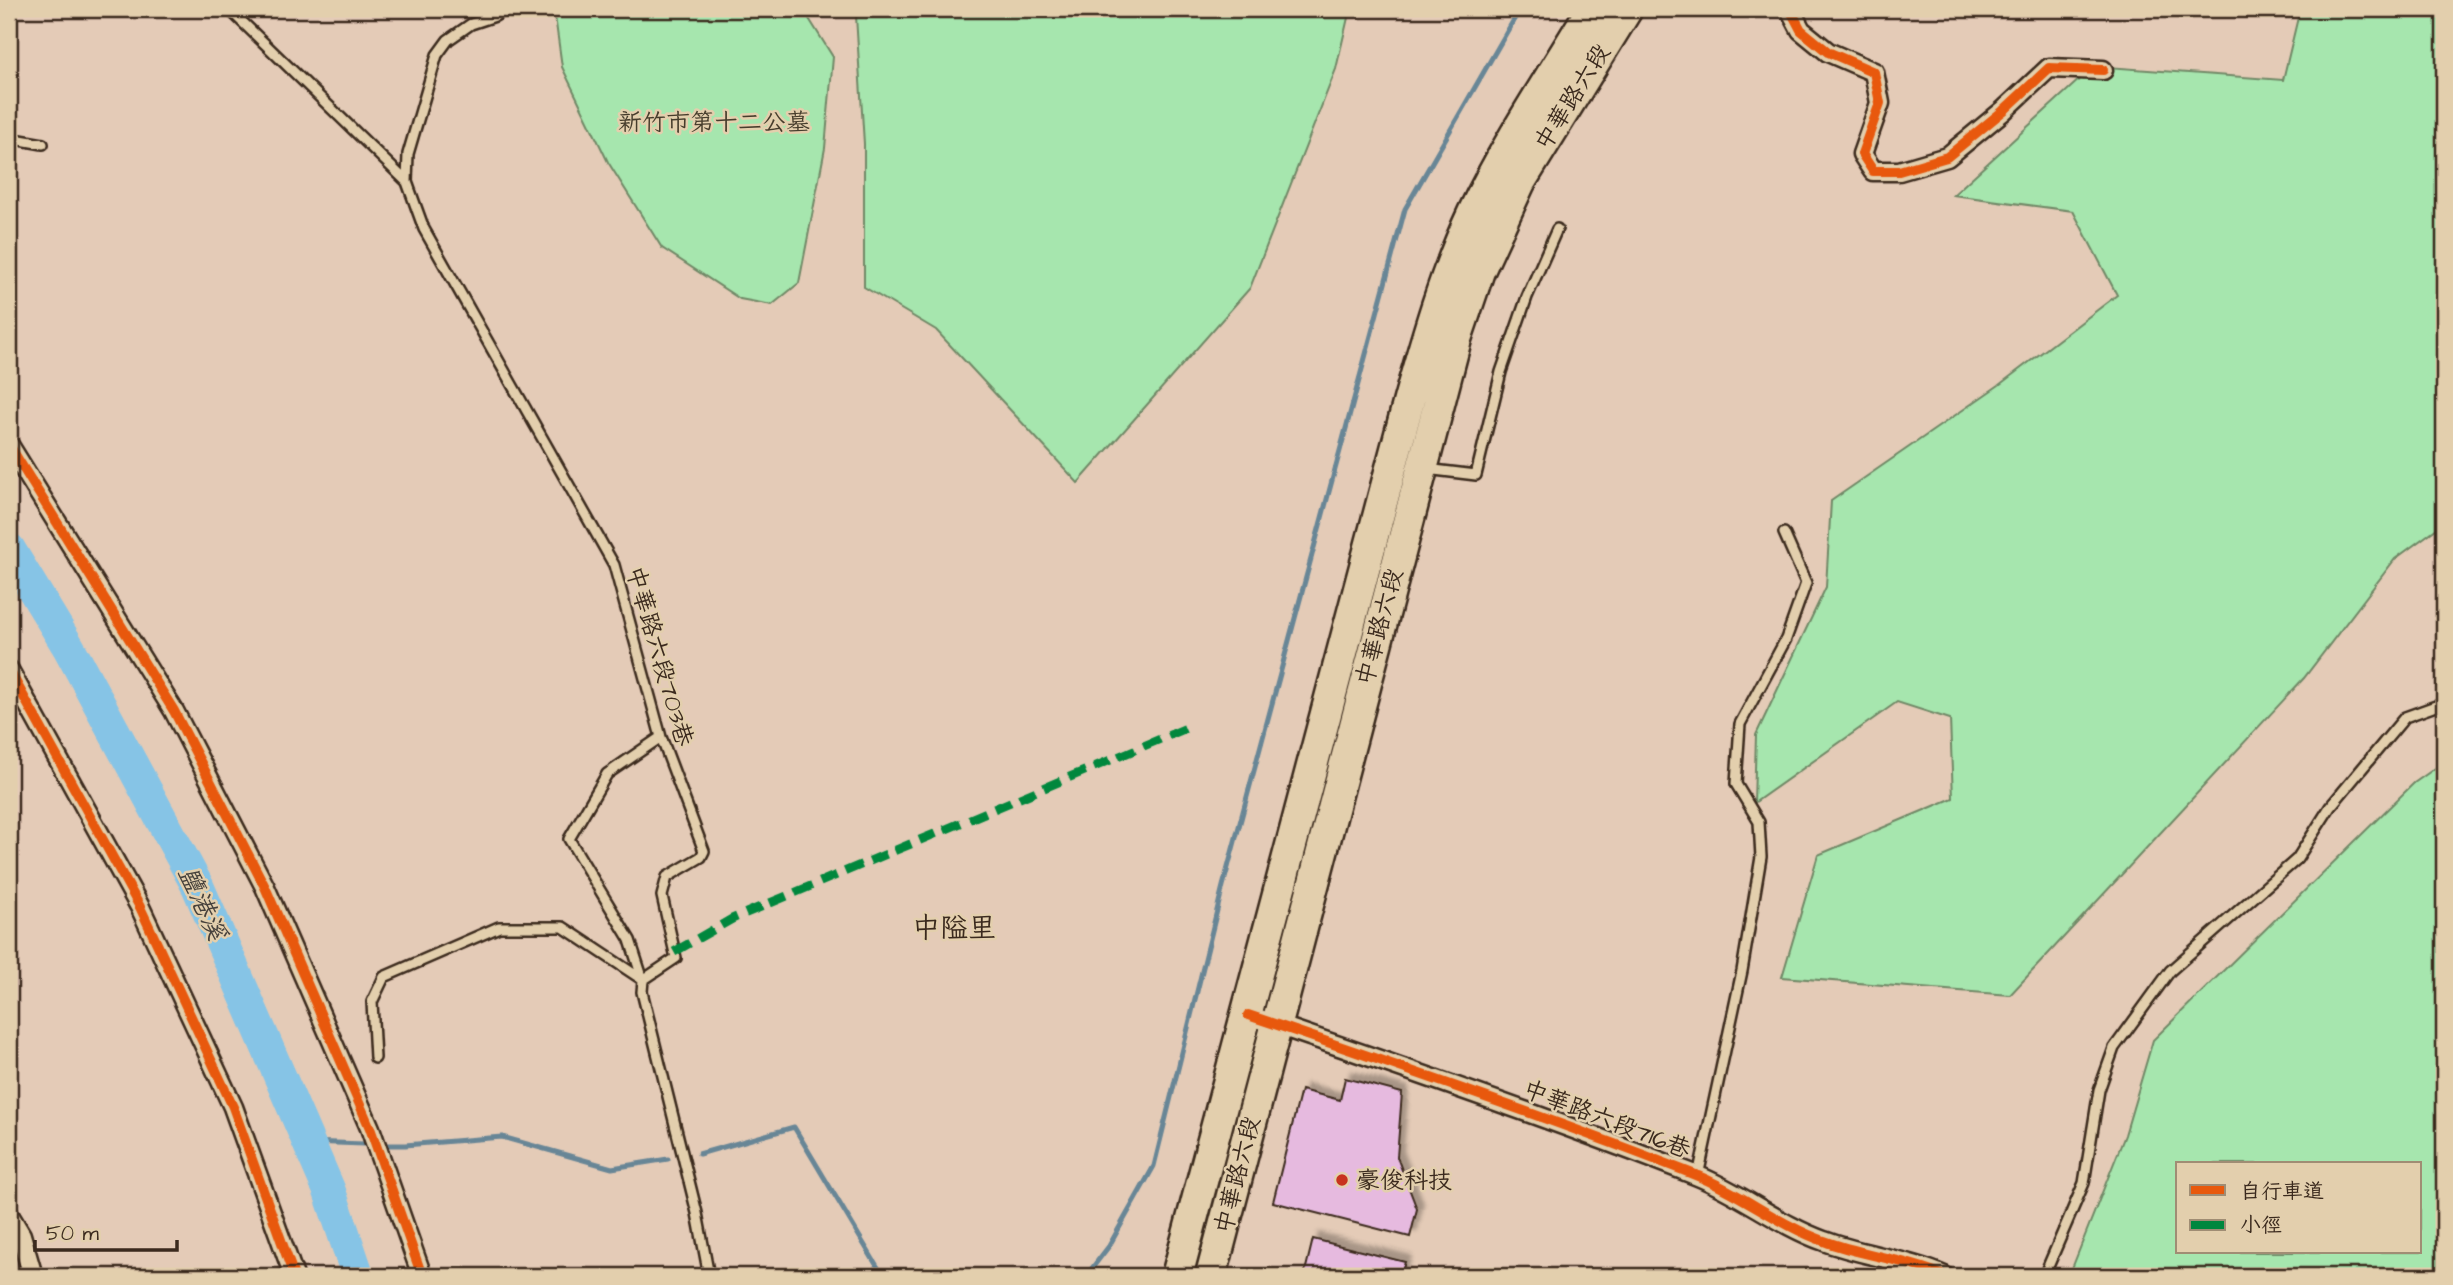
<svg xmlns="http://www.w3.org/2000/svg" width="2453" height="1285" font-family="'Architects Daughter','LXGW WenKai TC',sans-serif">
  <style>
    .green { fill: #a6e6ae; stroke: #708866; stroke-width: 2; fill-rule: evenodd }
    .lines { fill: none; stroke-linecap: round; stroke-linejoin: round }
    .stream { stroke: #688696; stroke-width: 5 }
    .river { stroke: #86c4e6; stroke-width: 33 }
    .building { fill: #e6badf; stroke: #3b2a1e; stroke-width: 2; filter: url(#shadow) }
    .service-casing { stroke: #3b2a1e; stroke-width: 14 }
    .minor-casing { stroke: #3b2a1e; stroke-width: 23 }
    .primary-casing { stroke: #3b2a1e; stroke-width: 35 }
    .service { stroke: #e3cfad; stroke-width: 9 }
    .minor { stroke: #e3cfad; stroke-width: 18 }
    .primary { stroke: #e3cfad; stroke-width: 30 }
    .quiet { stroke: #00873e; stroke-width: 9; stroke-dasharray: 18 9; stroke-linecap: butt }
    .cycleway-casing { stroke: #e3cfad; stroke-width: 15 }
    .cycleway { stroke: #e8590c; stroke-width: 10 }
    .poi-dot { fill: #c8321e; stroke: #e3cfad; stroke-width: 2.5 }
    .labels { text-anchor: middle; stroke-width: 5; stroke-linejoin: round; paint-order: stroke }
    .street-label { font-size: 24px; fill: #3b2a1e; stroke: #e3cfad }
    .park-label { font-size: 24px; fill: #463d2c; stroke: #e3cfad }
    .poi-label { font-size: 24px; fill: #3b2a1e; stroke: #e3cfad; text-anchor: start }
    .water-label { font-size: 26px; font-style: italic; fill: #46413c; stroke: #e3cfad }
    .quarter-label { font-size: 28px; fill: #3b2a1e; stroke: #e3cfad }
  </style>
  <defs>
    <filter id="shadow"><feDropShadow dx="6" dy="-6" stdDeviation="2" flood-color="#0004"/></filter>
  </defs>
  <rect width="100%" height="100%" fill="#e4cbb7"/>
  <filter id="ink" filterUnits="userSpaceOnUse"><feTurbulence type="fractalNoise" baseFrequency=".0143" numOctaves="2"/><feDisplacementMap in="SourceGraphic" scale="14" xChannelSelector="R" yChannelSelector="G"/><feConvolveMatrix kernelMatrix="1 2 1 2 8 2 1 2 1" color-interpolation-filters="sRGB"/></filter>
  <g filter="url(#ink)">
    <path class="green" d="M 554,9 L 803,9 L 833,57 L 825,148 L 799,283 L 772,305 L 740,299 L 662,248 L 608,162 L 562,67 Z
      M 847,9 L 1350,9 L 1336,69 L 1250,288 L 1078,483 L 936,330 L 864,287 L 864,144 L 856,16 Z
      M 2300,9 L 2444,9 L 2444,523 L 2395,559 L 2304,678 L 2010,995 L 1782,977 L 1818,855 L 1953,798 L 1950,719 L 1897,702 L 1754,803 L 1756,735 L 1826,587 L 1831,501 L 1999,385 L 2117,295 L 2073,211 L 1953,195 L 2094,66 L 2283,80 Z
      M 2444,762 L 2444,1276 L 2069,1276 L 2125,1135 L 2153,1040 L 2414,783 ZM 2178,1164 L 2420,1164 L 2420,1252 L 2178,1252 Z"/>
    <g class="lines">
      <path class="stream" d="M 9,554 L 11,553
        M 309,1142 L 364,1144
        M 387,1145 L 405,1145 L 502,1137 L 612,1168 L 668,1159
        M 699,1154 L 794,1127 L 883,1276
        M 1086,1276 L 1109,1246 L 1154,1166 L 1223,886 L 1405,209 L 1520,9"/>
      <path class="river" d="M 9,549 L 69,648 L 198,887 L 329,1190 L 358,1276"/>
    </g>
    <path class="building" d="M 1345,1078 L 1402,1093 L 1397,1157 L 1417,1209 L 1410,1237 L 1273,1202 L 1301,1090 L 1340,1100 Z
      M 1313,1239 L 1405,1262 L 1401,1276 L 1304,1276 Z"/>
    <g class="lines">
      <g class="service-casing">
        <path id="service" d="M 229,9 L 407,182
          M 506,9 L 495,16 L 471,24 L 448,40 L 437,55 L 408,154 L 407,182 L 424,229 L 614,565 L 661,737 L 704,851 L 701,857 L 667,877 L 662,896 L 676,958 L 643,980 L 642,992 L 697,1213 L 709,1276
          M 9,138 L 43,144
          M 1426,469 L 1476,475 L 1501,372 L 1527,297 L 1557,229
          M 643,980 L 630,940 L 569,839 L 607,774 L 661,737
          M 375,1058 L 372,1002 L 384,977 L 499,927 L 563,927 L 643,980
          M 1698,1176 L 1742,971 L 1761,857 L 1759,822 L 1736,784 L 1740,724 L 1786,639 L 1806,583 L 1784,533
          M 2044,1276 L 2084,1183 L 2099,1090 L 2114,1048 L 2170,971 L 2297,859 L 2330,807 L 2405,717 L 2444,703"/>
      </g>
      <g class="minor-casing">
        <path id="minor" d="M 1790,9 L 1801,30 L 1828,52 L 1874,72 L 1880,103 L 1862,154 L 1873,171 L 1899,171 L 1947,157 L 2003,111 L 2049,68 L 2103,70
          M 9,445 L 174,711 L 265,887 L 370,1128 L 422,1276
          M 9,670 L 140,907 L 233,1107 L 294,1276
          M 1248,1015 C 1399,1066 1550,1118 1698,1176 C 1742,1194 1779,1225 1824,1241 C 1860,1255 1910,1260 1944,1276
          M 9,1215 L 21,1235 L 33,1276"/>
      </g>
      <g class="primary-casing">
        <path id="primary" d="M 1177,1276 L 1409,400 C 1427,336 1445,273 1473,213 C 1507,142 1552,76 1592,9
          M 1211,1276 L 1456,339 L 1479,271 L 1520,182 L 1627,9"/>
      </g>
      <use href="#service" class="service"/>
      <use href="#minor" class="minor"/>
      <use href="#primary" class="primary"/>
      <path class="quiet" d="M 674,952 L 732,919 L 1189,727"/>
      <g class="cycleway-casing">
        <path id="cycleway" d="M 1790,9 L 1801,30 L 1828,52 L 1874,72 L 1880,103 L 1862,154 L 1873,171 L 1899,171 L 1947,157 L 2003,111 L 2049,68 L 2103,70
          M 9,445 L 174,711 L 265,887 L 370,1128 L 422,1276
          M 9,670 L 140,907 L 233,1107 L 294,1276
          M 1248,1015 C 1399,1066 1550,1118 1698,1176 C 1742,1194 1779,1225 1824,1241 C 1860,1255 1910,1260 1944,1276"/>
      </g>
      <use href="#cycleway" class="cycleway"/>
    </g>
  </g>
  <circle class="poi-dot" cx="1342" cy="1180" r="7"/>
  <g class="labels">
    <g class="street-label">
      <text transform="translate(1572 97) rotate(-58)" y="8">中華路六段</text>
      <text transform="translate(1379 627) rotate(-75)" y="8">中華路六段</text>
      <text transform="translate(660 656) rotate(74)" y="8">中華路六段703巷</text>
      <text transform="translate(1607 1119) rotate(21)" y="8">中華路六段716巷</text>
      <text transform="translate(1237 1175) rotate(-76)" y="8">中華路六段</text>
    </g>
    <g class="park-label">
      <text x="714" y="130">新竹市第十二公墓</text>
    </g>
    <g class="poi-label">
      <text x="1356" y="1188">豪俊科技</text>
    </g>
    <g class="water-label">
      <text transform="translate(203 903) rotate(65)" y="9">鹽港溪</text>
    </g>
    <g class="quarter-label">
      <text x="954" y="937">中隘里</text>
    </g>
  </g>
  <rect width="2453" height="1285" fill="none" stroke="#e3cfad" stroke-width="35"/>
  <rect x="18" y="18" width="2418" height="1250" fill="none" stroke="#3b2a1e" stroke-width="2.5" filter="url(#ink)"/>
  <rect x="2176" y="1162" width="245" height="91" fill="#e3cfad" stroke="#a08d74" stroke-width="2"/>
  <rect x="2190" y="1185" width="35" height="10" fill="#e8590c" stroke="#a08d74" stroke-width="2"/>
  <text x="2240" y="1198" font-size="21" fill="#3b2a1e">自行車道</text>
  <rect x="2190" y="1220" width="35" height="10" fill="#00873e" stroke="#a08d74" stroke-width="2"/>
  <text x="2240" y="1232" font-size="21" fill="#3b2a1e">小徑</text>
  <path d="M35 1240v10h142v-10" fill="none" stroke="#3b2a1e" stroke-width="3.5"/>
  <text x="46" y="1240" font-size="21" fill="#3b2a1e" stroke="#e3cfad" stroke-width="5" paint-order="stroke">50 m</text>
</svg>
